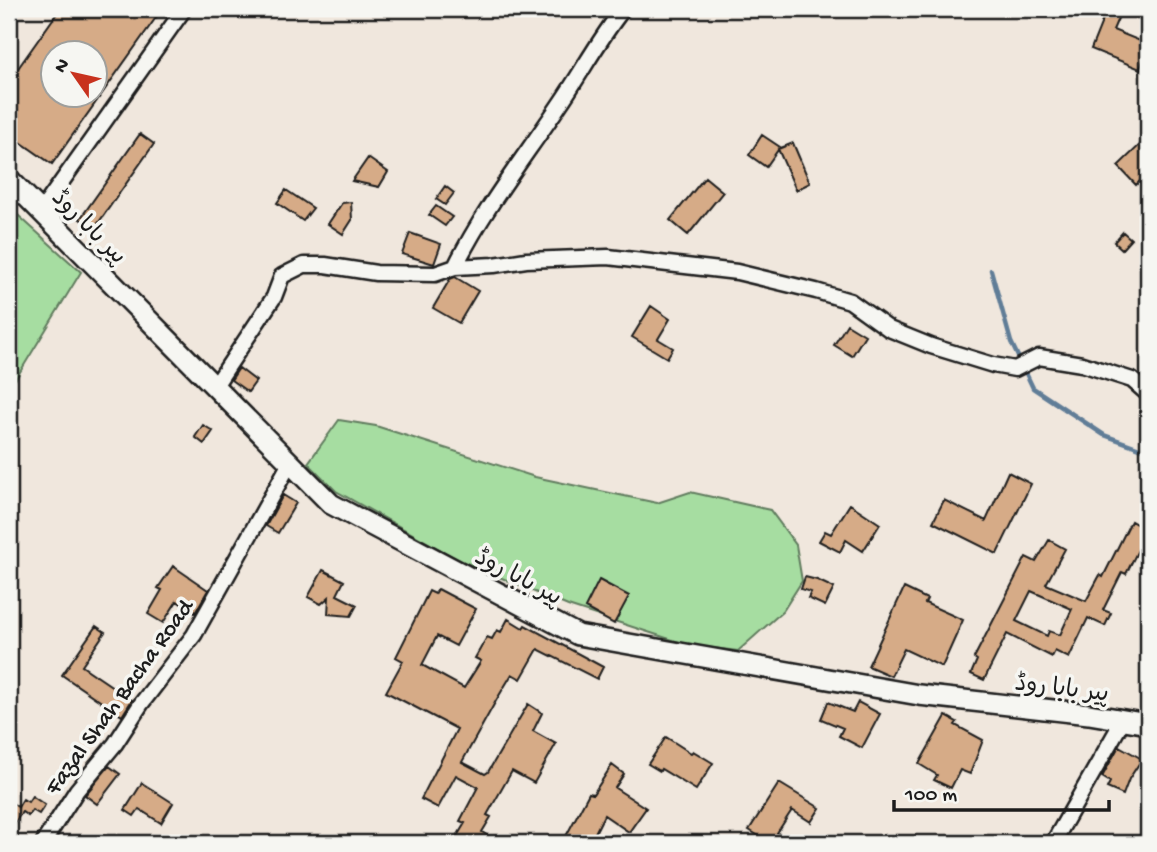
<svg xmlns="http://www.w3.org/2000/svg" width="1157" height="852" font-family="'Gochi Hand','Playpen Sans Arabic',sans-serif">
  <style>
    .green { fill: #a6dda1; stroke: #617c5e; stroke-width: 2 }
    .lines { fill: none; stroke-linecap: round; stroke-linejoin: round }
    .stream { stroke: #617d97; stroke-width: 4.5 }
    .building { fill: #d6ab87; stroke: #1c1c1c; stroke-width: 2; fill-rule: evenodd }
    .street-casing { stroke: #1c1c1c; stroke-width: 19 }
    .secondary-casing { stroke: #1c1c1c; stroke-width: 24 }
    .street { stroke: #f6f6f2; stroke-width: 14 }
    .secondary { stroke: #f6f6f2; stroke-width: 19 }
    .labels { text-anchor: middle; stroke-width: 7; stroke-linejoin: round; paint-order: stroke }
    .street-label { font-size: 24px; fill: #1c1c1c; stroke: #f6f6f2 }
  </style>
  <rect width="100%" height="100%" fill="#f0e7dd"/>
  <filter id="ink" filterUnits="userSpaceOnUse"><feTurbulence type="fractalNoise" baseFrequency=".0143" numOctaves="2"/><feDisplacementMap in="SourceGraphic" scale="14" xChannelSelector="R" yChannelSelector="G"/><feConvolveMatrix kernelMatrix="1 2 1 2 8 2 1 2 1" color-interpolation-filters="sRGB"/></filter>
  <g filter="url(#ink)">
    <path class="green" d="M 9,207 L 81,272 L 9,390 Z
      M 339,420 L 376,426 L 535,477 L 657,503 L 690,492 L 770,510 L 796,545 L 802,581 L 783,611 L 738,651 L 688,645 L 568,606 L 459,560 L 336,491 L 308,463 Z"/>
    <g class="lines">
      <path class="stream" d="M 991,270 L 1011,342 L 1033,388 L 1104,435 L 1148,451"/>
    </g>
    <path class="building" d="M 60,9 L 162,9 L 52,164 L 9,134 L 9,81 ZM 52,52 L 94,52 L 94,94 L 52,94 Z
      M 1107,9 L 1122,9 L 1113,30 L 1148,44 L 1140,69 L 1091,49 Z
      M 140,134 L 154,144 L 94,229 L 80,219 Z
      M 762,135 L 780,147 L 766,167 L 749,155 Z
      M 1148,137 L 1148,173 L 1136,185 L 1118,166 Z
      M 793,143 L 810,183 L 796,190 L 778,149 Z
      M 368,158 L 388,172 L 379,187 L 352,181 Z
      M 705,177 L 723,192 L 688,235 L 670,220 Z
      M 445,186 L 454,193 L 445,205 L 436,199 Z
      M 286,190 L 313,208 L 303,221 L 277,203 Z
      M 351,202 L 352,220 L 343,234 L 328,224 L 342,203 Z
      M 436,206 L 452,217 L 445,226 L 429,215 Z
      M 1123,232 L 1131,239 L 1122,249 L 1114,242 Z
      M 410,233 L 441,244 L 434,264 L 402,254 Z
      M 455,277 L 478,291 L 459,323 L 433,308 L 450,279 Z
      M 651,306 L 670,319 L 658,339 L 673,348 L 667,358 L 632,337 Z
      M 847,324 L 865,335 L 852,356 L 834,345 Z
      M 239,368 L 256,381 L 248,392 L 231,380 Z
      M 203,425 L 213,431 L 204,444 L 195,437 Z
      M 1008,472 L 1031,484 L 997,554 L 933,522 L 944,500 L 986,521 Z
      M 283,495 L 296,503 L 278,533 L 266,526 Z
      M 1148,501 L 1148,530 L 1126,574 L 1122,572 L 1103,610 L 1111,613 L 1105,626 L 1088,618 L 1069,658 L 1055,651 L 1052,657 L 1007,634 L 984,680 L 971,674 L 977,660 L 974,658 L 1026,557 L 1036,562 L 1049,540 L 1065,549 L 1046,584 L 1086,601 L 1100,575 L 1103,577 L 1131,521 L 1138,525 ZM 1031,591 L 1072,609 L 1060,635 L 1049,631 L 1047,636 L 1016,621 Z
      M 850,504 L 880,524 L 863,551 L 846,540 L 840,552 L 819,541 L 825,531 L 831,534 Z
      M 173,566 L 208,590 L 195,613 L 177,601 L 163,623 L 148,614 L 162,590 L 158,588 Z
      M 323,570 L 344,581 L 337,595 L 357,605 L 351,616 L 328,614 L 329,597 L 321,604 L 308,597 Z
      M 805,577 L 817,580 L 834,588 L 825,606 L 808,598 L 811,592 L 801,589 Z
      M 599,580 L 629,596 L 614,624 L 585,608 Z
      M 904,588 L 927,599 L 925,603 L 963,620 L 942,667 L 904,649 L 891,676 L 868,666 Z
      M 438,589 L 476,609 L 456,646 L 437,636 L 422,665 L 464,688 L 481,661 L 475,658 L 487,637 L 492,639 L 497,630 L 501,632 L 508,619 L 523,628 L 525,625 L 603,667 L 597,679 L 538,649 L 521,679 L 512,674 L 497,699 L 462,762 L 485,774 L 488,772 L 528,704 L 542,713 L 533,731 L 556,744 L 534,783 L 512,771 L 487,815 L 491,817 L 482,832 L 499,843 L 453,843 L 465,823 L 460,821 L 478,787 L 456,775 L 438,808 L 421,799 L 457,729 L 386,692 L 403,661 L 396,657 L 429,591 L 435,594 Z
      M 96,626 L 105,632 L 82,666 L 132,700 L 122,716 L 62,675 Z
      M 828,702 L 853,712 L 858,702 L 880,714 L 862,748 L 839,736 L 843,728 L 821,719 Z
      M 946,716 L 957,722 L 955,725 L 983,740 L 970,774 L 960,770 L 951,788 L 934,780 L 937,775 L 919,764 Z
      M 666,737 L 691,753 L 693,751 L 713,763 L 696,790 L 661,769 L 660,771 L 648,764 Z
      M 1119,746 L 1142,759 L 1129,779 L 1123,795 L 1107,788 L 1110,782 L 1102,777 Z
      M 612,765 L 624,774 L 615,788 L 646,808 L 629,832 L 604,815 L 590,843 L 576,843 L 565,838 L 589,793 L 593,794 Z
      M 109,766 L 120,774 L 97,804 L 85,795 Z
      M 142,783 L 173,803 L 161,823 L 139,809 L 134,816 L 125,810 Z
      M 779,783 L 820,808 L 811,822 L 792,810 L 777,833 L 795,843 L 770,843 L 749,830 Z
      M 32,796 L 45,805 L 39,814 L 32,810 L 28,816 L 22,812 L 9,831 L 9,801 L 18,807 L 23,799 L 28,802 Z"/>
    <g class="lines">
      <g class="street-casing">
        <path id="street" d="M 41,211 L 184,9
          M 455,267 C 484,208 524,158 560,104 C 582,72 599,39 623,9
          M 215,386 L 274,297 L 282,276 L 304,265 L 325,265 L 376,273 L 435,274 L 455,267 L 494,265 L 526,260 L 608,257 L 737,272 L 816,291 L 850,301 L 889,329 L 931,346 L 993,365 L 1015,369 L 1039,357 L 1082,364 L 1132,380 L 1148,394
          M 43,843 L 77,790 L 115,744 L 141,704 L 194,635 L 290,463
          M 1053,843 L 1123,720"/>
      </g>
      <g class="secondary-casing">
        <path id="secondary" d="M 9,179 L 331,504 L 578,635 L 919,695 L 1089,714 L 1148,724"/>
      </g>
      <use href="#street" class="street"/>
      <use href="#secondary" class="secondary"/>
    </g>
  </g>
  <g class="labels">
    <g class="street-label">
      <text transform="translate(90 226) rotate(45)" y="8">پیر بابا روڈ</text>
      <text transform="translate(519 576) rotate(28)" y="8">پیر بابا روڈ</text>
      <text transform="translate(1062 687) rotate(7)" y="8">پیر بابا روڈ</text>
      <text transform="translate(118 696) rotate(-54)" y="8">Fazal Shah Bacha Road</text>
    </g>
  </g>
  <rect width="1157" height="852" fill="none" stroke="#f6f6f2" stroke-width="35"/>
  <rect x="18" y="18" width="1122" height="817" fill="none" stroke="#1c1c1c" stroke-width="2.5" filter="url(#ink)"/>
  <g transform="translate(74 74) rotate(304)"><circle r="33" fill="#f6f6f2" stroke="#9f9f9c" stroke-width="2"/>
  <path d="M0-5L12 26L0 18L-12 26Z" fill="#c8321e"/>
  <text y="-10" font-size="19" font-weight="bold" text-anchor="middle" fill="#1c1c1c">N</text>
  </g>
  <path d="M894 800v10h215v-10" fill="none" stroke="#1c1c1c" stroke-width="3.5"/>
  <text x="905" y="800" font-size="21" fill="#1c1c1c" stroke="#f6f6f2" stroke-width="5" paint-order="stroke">100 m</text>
</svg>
